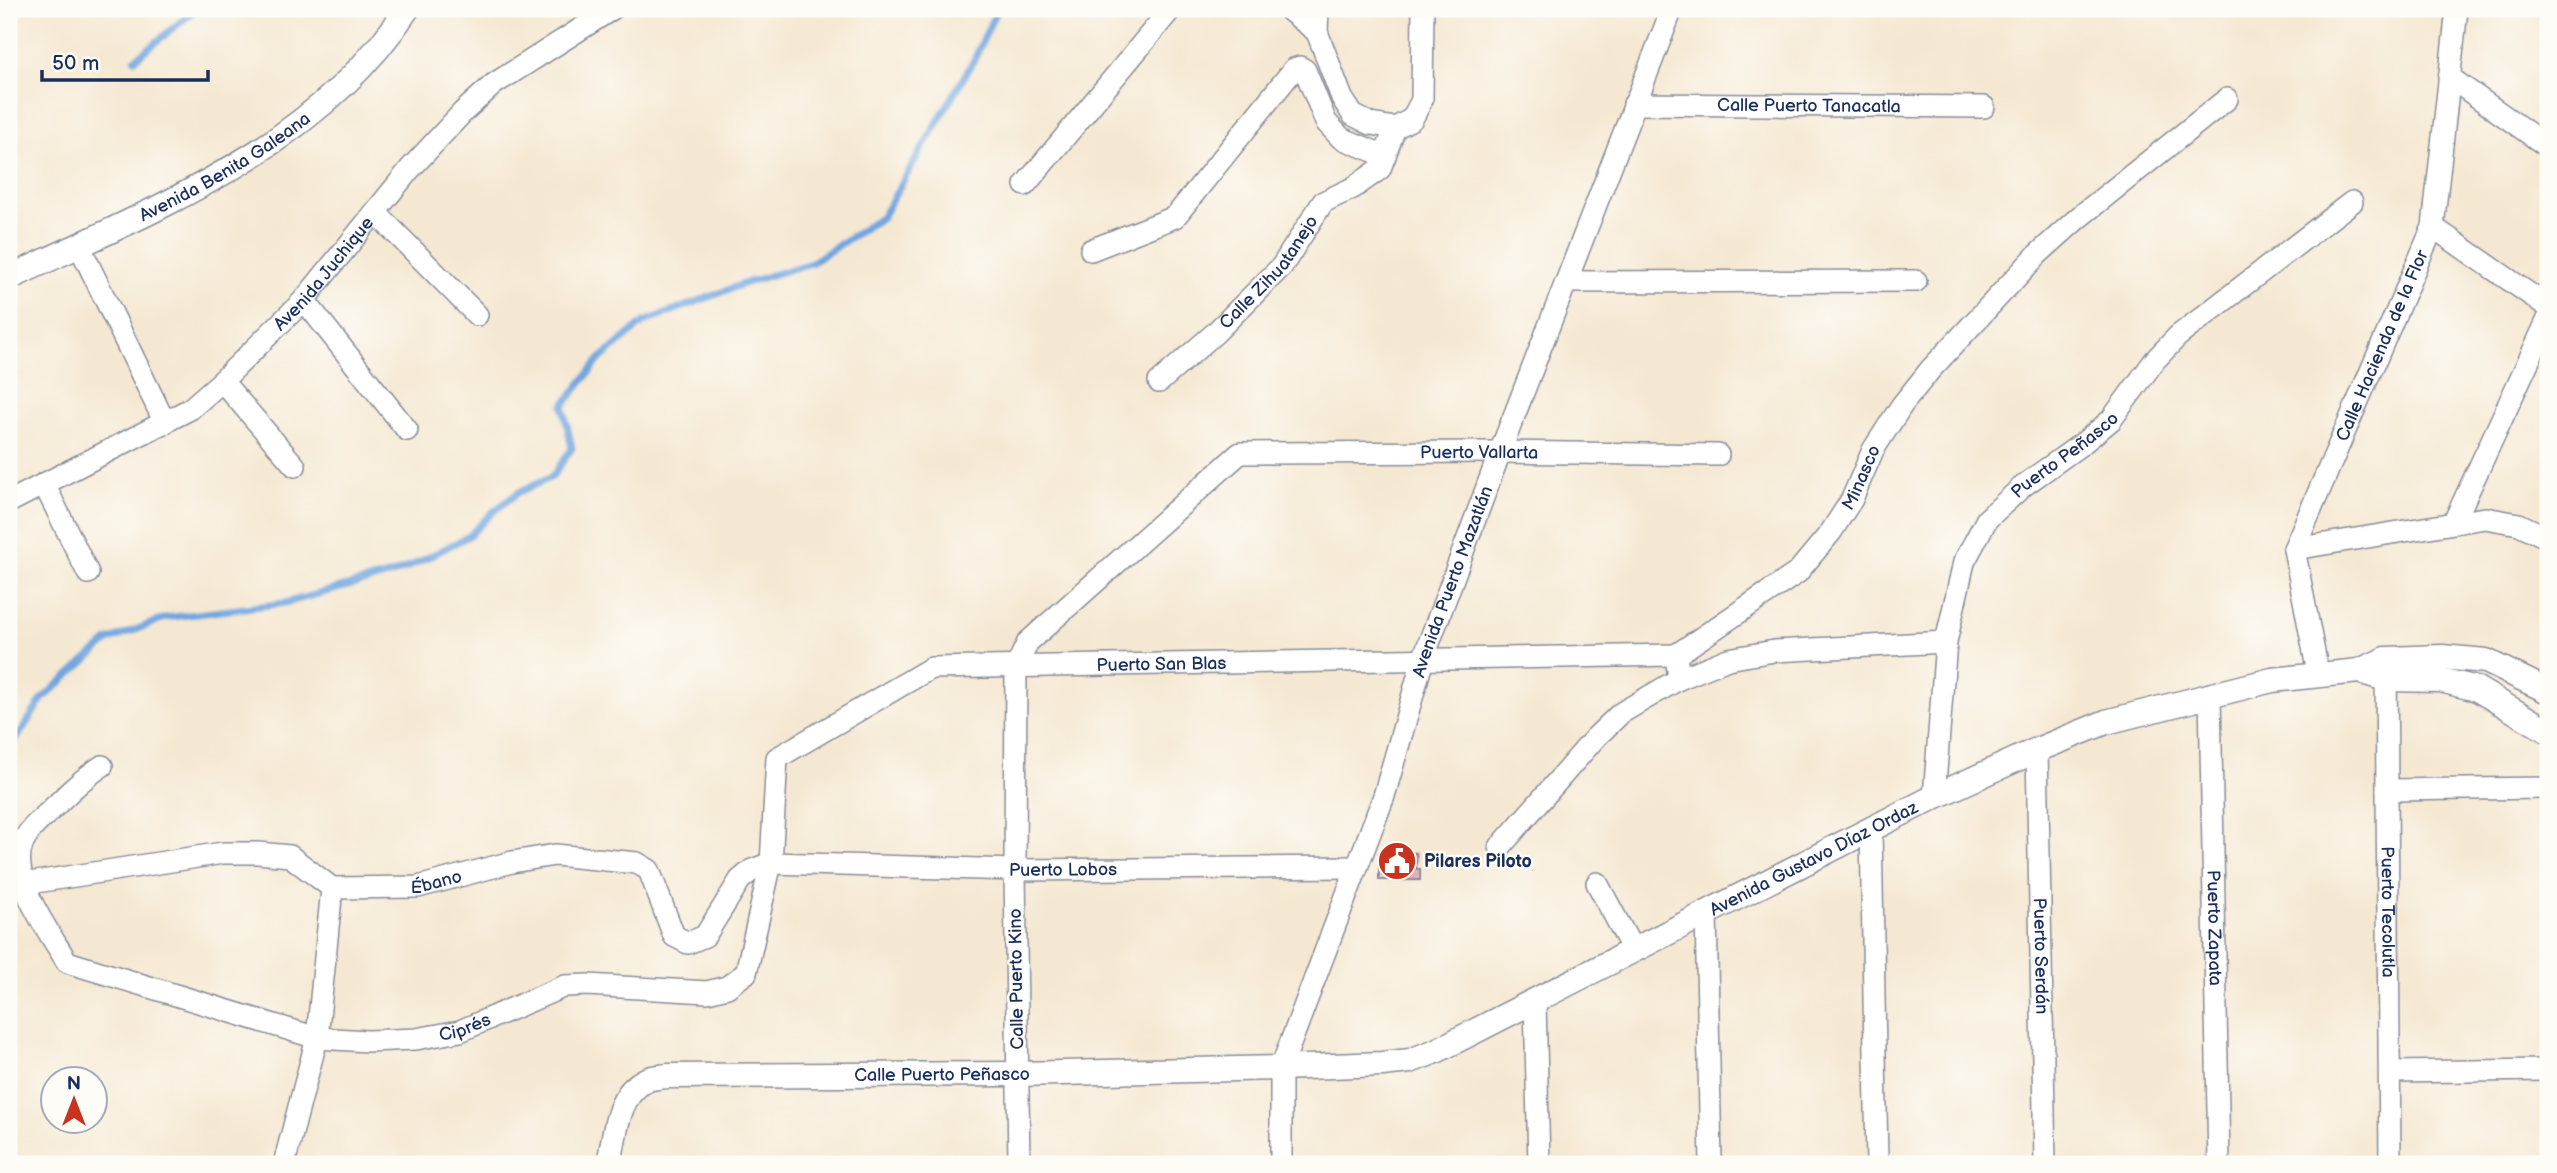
<svg xmlns="http://www.w3.org/2000/svg" width="2557" height="1173" font-family="'Balsamiq Sans',sans-serif">
  <style>
    .lines { fill: none; stroke-linecap: round; stroke-linejoin: round }
    .stream { stroke: #72a6df; stroke-width: 7 }
    .building { fill: #e694ae }
    .minor-casing { stroke: #888c98; stroke-width: 24 }
    .tertiary-casing { stroke: #888c98; stroke-width: 27 }
    .minor { stroke: #fff; stroke-width: 21 }
    .tertiary { stroke: #fff; stroke-width: 24 }
    .labels { text-anchor: middle; stroke-width: 5; stroke-linejoin: round; paint-order: stroke }
    .street-label { font-size: 18px; fill: #1b2f5e; stroke: #fdfcf7 }
    .poi-label { font-size: 18px; font-weight: bold; fill: #1b2f5e; stroke: #fdfcf7; text-anchor: start }
  </style>
  <rect width="100%" height="100%" fill="#fdfcf7"/>
  <filter id="ink" filterUnits="userSpaceOnUse"><feTurbulence type="fractalNoise" baseFrequency=".0143" numOctaves="2"/><feDisplacementMap in="SourceGraphic" scale="14" xChannelSelector="R" yChannelSelector="G"/><feConvolveMatrix kernelMatrix="1 2 1 2 8 2 1 2 1" color-interpolation-filters="sRGB"/></filter>
  <filter id="wash" filterUnits="userSpaceOnUse"><feTurbulence type="fractalNoise" baseFrequency=".00686" numOctaves="4" result="noise"/><feDisplacementMap in="SourceGraphic" scale="28" xChannelSelector="R" yChannelSelector="G"/><feGaussianBlur stdDeviation="1.57" result="paint"/><feColorMatrix in="noise" values="0 0 0 0 0 0 0 0 0 0 0 0 0 0 0 0 0 1.4 0 .05"/><feComposite in="paint" operator="in"/></filter>
  <g filter="url(#wash)">
    <rect width="100%" height="100%" fill="#f5e8d2"/>
    <g class="lines">
      <path class="stream" d="M 135,59 L 197,9
        M 9,750 L 43,698 L 108,641 L 165,618 L 285,603 L 392,574 L 411,566 L 469,536 L 494,511 L 519,492 L 552,477 L 572,448 L 563,406 L 600,359 L 644,322 L 743,284 L 811,263 L 882,217 L 975,58 L 997,9"/>
    </g>
    <g id="blocks">
      <path class="building" d="M 1379,853 L 1416,853 L 1416,869 L 1420,869 L 1420,880 L 1379,880 Z"/>
    </g>
  </g>
  <g filter="url(#ink)">
    <use href="#blocks" fill-opacity="0" stroke="#888c98" stroke-width="2"/>
    <g class="lines">
      <g class="minor-casing">
        <g id="minor">
          <path d="M 1288,9 L 1317,32"/>
          <path d="M 1318,9 L 1317,32 L 1342,98 L 1353,115 L 1371,124 L 1395,128 L 1412,119 L 1422,100 L 1423,9"/>
          <path d="M 2449,77 L 2548,147"/>
          <path id="s1" d="M 1634,104 L 1984,107"/>
          <path d="M 1025,185 L 1171,9"/>
          <path d="M 375,212 L 477,315"/>
          <path d="M 2433,227 L 2548,307"/>
          <path d="M 79,245 L 165,423"/>
          <path d="M 1091,250 L 1175,217 L 1294,69 L 1300,67 L 1305,70 L 1326,122 L 1341,138 L 1385,156"/>
          <path d="M 1566,282 L 1916,281"/>
          <path d="M 304,300 L 407,430"/>
          <path d="M 222,381 L 295,466"/>
          <path id="s2" d="M 1159,382 L 1215,333 L 1282,266 L 1323,202 L 1353,188 L 1380,169 L 1395,128"/>
          <path d="M 44,484 L 88,573"/>
          <path id="s3" d="M 9,502 L 190,409 L 222,381 L 304,300 L 410,169 L 463,112 L 494,84 L 612,9"/>
          <path d="M 2454,522 L 2548,319"/>
          <path d="M 2294,549 L 2485,518 L 2519,524 L 2548,538"/>
          <path id="s4" d="M 2386,665 L 2390,1164"/>
          <path id="s5" d="M 2318,673 L 2294,549 L 2433,227 L 2457,9"/>
          <path d="M 1679,679 L 1728,659 L 1774,651 L 1946,642"/>
          <path id="s6" d="M 2210,694 L 2219,1164"/>
          <path id="s7" d="M 2037,750 L 2045,1164"/>
          <path id="s8" d="M 102,766 C 82,779 66,795 49,812 C 39,821 27,831 22,845 C 9,879 50,933 67,962 L 317,1038 L 368,1041 L 416,1039 L 460,1031 L 565,986 L 587,985 L 707,992 L 727,987 L 746,973 L 771,863 L 777,758 L 931,668 L 1676,655"/>
          <path d="M 2387,790 L 2548,788"/>
          <path id="s9" d="M 1934,797 L 1946,642 L 1964,562 L 1987,519 L 2023,486 L 2083,443 L 2111,420 L 2155,360 L 2178,336 L 2352,202"/>
          <path d="M 1871,829 L 1877,1164"/>
          <path id="s10" d="M 1500,847 L 1595,738 L 1621,713 L 1679,679 L 1676,655 L 1797,573 L 1831,532 L 1852,499 L 1873,450 L 1902,405 L 1930,370 L 2037,255 L 2078,218 L 2227,99"/>
          <path d="M 1597,883 L 1633,950"/>
          <path id="s11" d="M 23,884 L 223,853 L 258,853 L 290,856 L 332,888 L 418,887 L 512,862 L 555,855 L 637,863 L 649,870 L 674,936 L 688,943 L 705,936 L 740,880 L 752,870 L 771,863 L 1015,870 L 1355,867"/>
          <path d="M 1706,912 L 1711,1164"/>
          <path d="M 1535,1001 L 1539,1164"/>
          <path d="M 2390,1072 L 2548,1070"/>
          <path d="M 284,1164 L 317,1038 L 332,888"/>
          <path id="s12" d="M 1019,1164 L 1015,870 L 1016,667 L 1028,642 L 1240,453 L 1500,452 L 1718,455"/>
          <path id="s13" d="M 1281,1164 L 1281,1068 L 1384,796 L 1423,659 L 1500,452 L 1672,9"/>
        </g>
      </g>
      <g class="tertiary-casing">
        <g id="tertiary">
          <path id="s14" d="M 9,278 C 152,210 317,148 407,9"/>
          <path d="M 2359,671 L 2386,679 L 2440,680 L 2477,689 L 2548,731"/>
          <path id="s15" d="M 609,1164 C 615,1136 616,1094 646,1080 C 652,1077 661,1077 668,1076 L 1017,1074 L 1281,1068 L 1382,1064 L 1410,1061 L 1436,1051 L 1934,797 L 2037,750 L 2106,722 L 2272,680 L 2359,671 L 2386,659 L 2442,657 L 2486,661 L 2548,691"/>
        </g>
      </g>
      <use href="#minor" class="minor"/>
      <use href="#tertiary" class="tertiary"/>
    </g>
  </g>
  <defs>
    <g id="civic-disc" transform="scale(2.0125)"><circle r="9.5" fill="#c8321e" stroke="#fdfcf7"/><path d="M-.6-6.5H3V-4.5H.6V-3L4-1V1h2V6H-6V1h2V-1L-.6-3ZM-1.2 2.5V6h2.4V2.5Z" fill="#fff"/></g>
  </defs>
  <g fill-rule="evenodd">
    <use href="#civic-disc" x="1397" y="861"/>
  </g>
  <g class="labels">
    <g class="street-label">
      <text dy="6" stroke="none"><textPath href="#s1" startOffset="175">Calle Puerto Tanacatla</textPath></text>
      <text dy="6" stroke="none"><textPath href="#s14" startOffset="243">Avenida Benita Galeana</textPath></text>
      <text dy="6" stroke="none"><textPath href="#s2" startOffset="156">Calle Zihuatanejo</textPath></text>
      <text dy="6" stroke="none"><textPath href="#s3" startOffset="394">Avenida Juchique</textPath></text>
      <text dy="6" stroke="none"><textPath href="#s5" startOffset="348">Calle Hacienda de la Flor</textPath></text>
      <text dy="6" stroke="none"><textPath href="#s12" startOffset="1048">Puerto Vallarta</textPath></text>
      <text dy="6" stroke="none"><textPath href="#s9" startOffset="387">Puerto Peñasco</textPath></text>
      <text dy="6" stroke="none"><textPath href="#s10" startOffset="534">Minasco</textPath></text>
      <text dy="6" stroke="none"><textPath href="#s13" startOffset="612">Avenida Puerto Mazatlán</textPath></text>
      <text dy="6" stroke="none"><textPath href="#s8" startOffset="1575">Puerto San Blas</textPath></text>
      <text dy="6" stroke="none"><textPath href="#s15" startOffset="1312">Avenida Gustavo Díaz Ordaz</textPath></text>
      <text dy="6" stroke="none"><textPath href="#s11" startOffset="1144">Puerto Lobos</textPath></text>
      <text dy="6" stroke="none"><textPath href="#s11" startOffset="427">Ébano</textPath></text>
      <text dy="6" stroke="none"><textPath href="#s4" startOffset="247">Puerto Tecolutla</textPath></text>
      <text dy="6" stroke="none"><textPath href="#s6" startOffset="234">Puerto Zapata</textPath></text>
      <text dy="6" stroke="none"><textPath href="#s7" startOffset="206">Puerto Serdán</textPath></text>
      <text transform="translate(1016 979) rotate(-91)" y="6">Calle Puerto Kino</text>
      <text dy="6" stroke="none"><textPath href="#s8" startOffset="653">Ciprés</textPath></text>
      <text dy="6" stroke="none"><textPath href="#s15" startOffset="392">Calle Puerto Peñasco</textPath></text>
    </g>
    <g class="poi-label">
      <text x="1424" y="867">Pilares Piloto</text>
    </g>
  </g>
  <rect width="2557" height="1173" fill="none" stroke="#fdfcf7" stroke-width="35"/>
  <g transform="translate(74 1100)"><circle r="33" fill="#fdfcf7" stroke="#a3aaba" stroke-width="2"/>
  <path d="M0-5L12 26L0 18L-12 26Z" fill="#c8321e"/>
  <text y="-10" font-size="19" font-weight="bold" text-anchor="middle" fill="#1b2f5e">N</text>
  </g>
  <path d="M42 70v10h166v-10" fill="none" stroke="#1b2f5e" stroke-width="3.5"/>
  <text x="52" y="70" font-size="21" fill="#1b2f5e" stroke="#fdfcf7" stroke-width="5" paint-order="stroke">50 m</text>
</svg>
